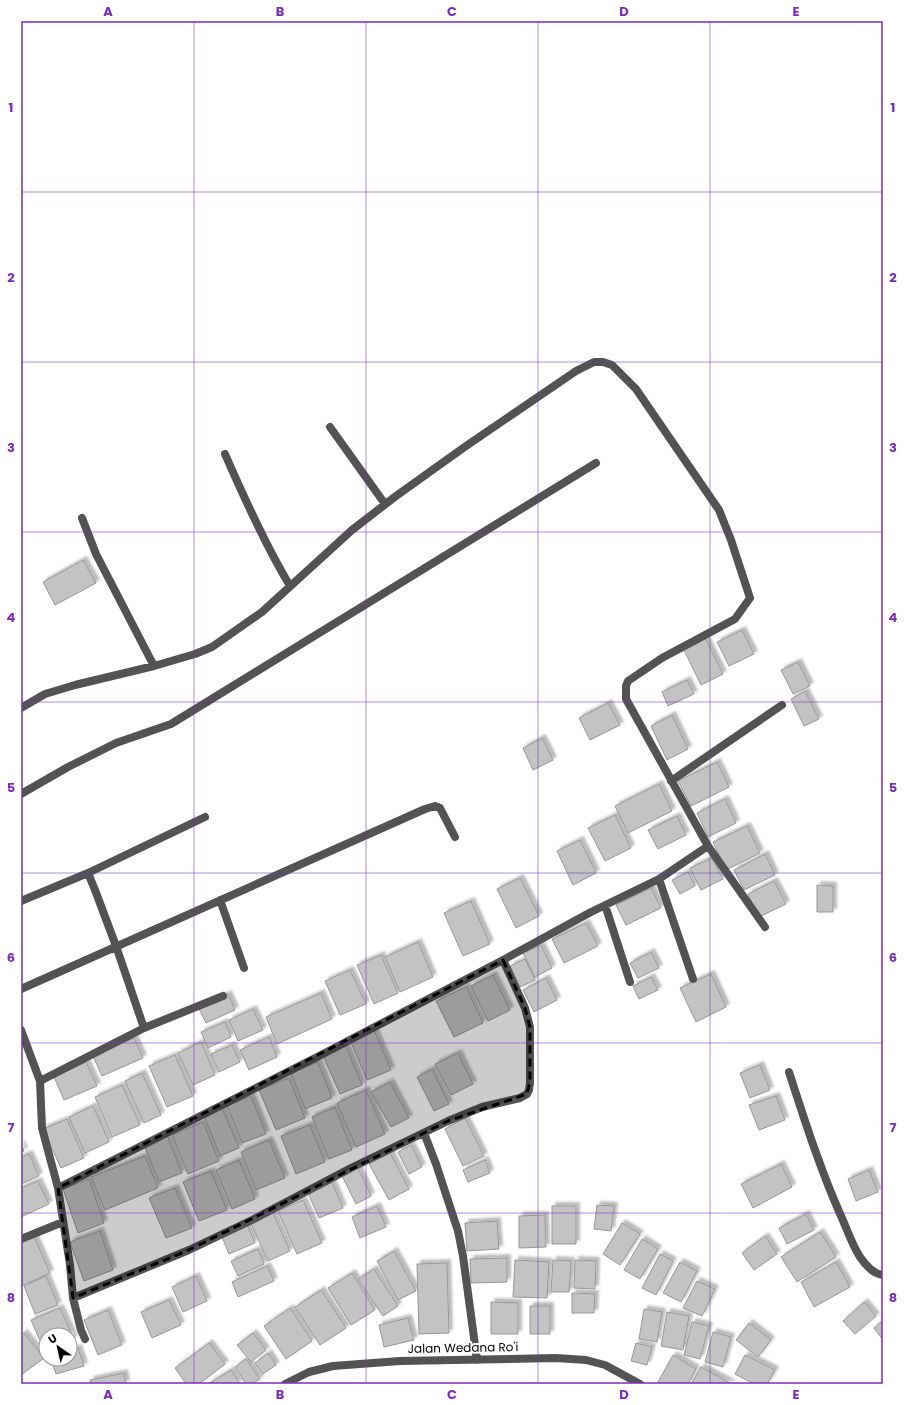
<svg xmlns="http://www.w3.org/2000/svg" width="904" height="1405" font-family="Poppins,sans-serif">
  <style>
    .building { fill: #c3c3c3; stroke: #979797; filter: url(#shadow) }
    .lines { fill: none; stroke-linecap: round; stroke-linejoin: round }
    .minor { stroke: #535353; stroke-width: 8 }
    .marked { fill: #000; fill-opacity: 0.2; stroke: #000; stroke-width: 3; stroke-dasharray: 8 5; stroke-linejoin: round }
    .grid { fill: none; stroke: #7b2cbf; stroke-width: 1; stroke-opacity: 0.55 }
    .labels { text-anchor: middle; stroke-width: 4; stroke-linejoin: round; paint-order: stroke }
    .street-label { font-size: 12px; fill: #000; stroke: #fff }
    .neatline { fill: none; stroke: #7b2cbf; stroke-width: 1.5 }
    .grid-label { font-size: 13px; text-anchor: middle; font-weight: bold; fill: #7b2cbf }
  </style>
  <defs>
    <filter id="shadow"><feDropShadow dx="3.5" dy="-3.5" stdDeviation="1" flood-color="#0004"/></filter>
  </defs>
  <rect width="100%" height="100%" fill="#fff"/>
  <path class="building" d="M 83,560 L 96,583 L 55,605 L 43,582 Z
    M 742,630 L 754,654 L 729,666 L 717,642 Z
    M 705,638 L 723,674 L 701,685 L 683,648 Z
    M 798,662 L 810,686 L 793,694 L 781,670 Z
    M 687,680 L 694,694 L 668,706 L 662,692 Z
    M 805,691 L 819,719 L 804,726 L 791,699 Z
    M 608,703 L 620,725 L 590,740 L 579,718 Z
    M 672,715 L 688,749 L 667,760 L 651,726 Z
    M 542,738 L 553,760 L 533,770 L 523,748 Z
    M 717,762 L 729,787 L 691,806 L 678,781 Z
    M 659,784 L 672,811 L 628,833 L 615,806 Z
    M 725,799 L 736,823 L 708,837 L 697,813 Z
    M 615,815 L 631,848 L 605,861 L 588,828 Z
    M 677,816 L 686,835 L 658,849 L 648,830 Z
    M 747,826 L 760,853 L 726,870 L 713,842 Z
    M 580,840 L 596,873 L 573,885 L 557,851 Z
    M 765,854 L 775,875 L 744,890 L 734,870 Z
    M 712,858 L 723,879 L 701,890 L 690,868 Z
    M 688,872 L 695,886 L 680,894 L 672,880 Z
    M 520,878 L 539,916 L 516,928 L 497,889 Z
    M 774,881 L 786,904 L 759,917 L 748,894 Z
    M 817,885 L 833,886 L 833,912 L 817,912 Z
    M 651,888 L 661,908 L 626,925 L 616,905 Z
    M 471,901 L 490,944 L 463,956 L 444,913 Z
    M 586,923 L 598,946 L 564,963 L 552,939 Z
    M 418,942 L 433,977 L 400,992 L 385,957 Z
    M 541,945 L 552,968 L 535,977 L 523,953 Z
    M 651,952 L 659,968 L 638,978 L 630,963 Z
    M 381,955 L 398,993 L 374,1004 L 357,965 Z
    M 525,959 L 535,980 L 520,987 L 510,966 Z
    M 350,970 L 366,1004 L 340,1015 L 325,981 Z
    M 711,974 L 726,1007 L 696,1022 L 680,988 Z
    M 493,975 L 510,1010 L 488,1021 L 471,986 Z
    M 651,977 L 658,990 L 639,999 L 633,986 Z
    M 546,978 L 557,1000 L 534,1012 L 523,990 Z
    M 466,987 L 483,1023 L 454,1037 L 436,1001 Z
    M 321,993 L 332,1019 L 277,1044 L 266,1017 Z
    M 228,994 L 235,1010 L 206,1023 L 198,1007 Z
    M 253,1009 L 263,1030 L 238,1041 L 229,1020 Z
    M 225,1022 L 231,1037 L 208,1048 L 201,1032 Z
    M 374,1030 L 391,1070 L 367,1080 L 350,1040 Z
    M 269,1037 L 277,1057 L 249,1070 L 240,1050 Z
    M 134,1038 L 143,1058 L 102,1076 L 93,1056 Z
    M 201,1042 L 215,1075 L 193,1085 L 178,1053 Z
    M 232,1045 L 240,1062 L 219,1072 L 211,1054 Z
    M 346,1046 L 362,1085 L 340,1094 L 323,1056 Z
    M 458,1053 L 473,1084 L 451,1095 L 435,1064 Z
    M 175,1055 L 193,1096 L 167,1107 L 149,1066 Z
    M 86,1062 L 97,1086 L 64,1100 L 54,1077 Z
    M 318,1062 L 332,1098 L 305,1109 L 291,1073 Z
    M 760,1065 L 770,1090 L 750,1098 L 740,1073 Z
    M 432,1069 L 449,1104 L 434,1111 L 417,1077 Z
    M 142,1073 L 161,1115 L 144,1123 L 125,1081 Z
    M 289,1078 L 305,1118 L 276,1130 L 259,1090 Z
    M 390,1082 L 409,1118 L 391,1127 L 371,1092 Z
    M 122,1085 L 140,1125 L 112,1137 L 95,1097 Z
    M 366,1090 L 385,1134 L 356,1147 L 337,1103 Z
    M 251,1096 L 266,1134 L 242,1143 L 227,1106 Z
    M 776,1096 L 785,1120 L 759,1130 L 749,1105 Z
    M 93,1106 L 109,1142 L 85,1153 L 69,1117 Z
    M 335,1107 L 352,1150 L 329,1159 L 312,1117 Z
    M 222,1108 L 239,1148 L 220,1156 L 204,1116 Z
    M 465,1118 L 484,1156 L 463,1166 L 445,1129 Z
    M 67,1119 L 84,1158 L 61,1168 L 43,1129 Z
    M 203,1122 L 219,1161 L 188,1174 L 172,1135 Z
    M 310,1125 L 325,1162 L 296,1174 L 281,1136 Z
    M 167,1135 L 182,1173 L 159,1182 L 144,1145 Z
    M 269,1140 L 285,1178 L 256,1190 L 241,1152 Z
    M 21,1143 L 24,1151 L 21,1152 Z
    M 411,1145 L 422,1167 L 409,1174 L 398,1152 Z
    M 390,1153 L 409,1189 L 389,1200 L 369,1164 Z
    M 29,1154 L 39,1176 L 21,1184 L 21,1157 Z
    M 145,1156 L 158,1188 L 105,1210 L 91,1177 Z
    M 239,1160 L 255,1199 L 232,1209 L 216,1170 Z
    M 485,1160 L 490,1173 L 468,1182 L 463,1170 Z
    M 781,1164 L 792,1187 L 753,1208 L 741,1184 Z
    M 358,1168 L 371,1196 L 356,1204 L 342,1176 Z
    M 869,1170 L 878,1192 L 856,1201 L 848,1179 Z
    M 211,1171 L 227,1210 L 199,1221 L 183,1182 Z
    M 89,1179 L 104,1223 L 78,1233 L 63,1189 Z
    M 38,1181 L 49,1204 L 21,1217 L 21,1188 Z
    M 332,1182 L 343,1208 L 319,1218 L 308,1193 Z
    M 175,1188 L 192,1228 L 166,1238 L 149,1198 Z
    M 303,1200 L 322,1243 L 297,1254 L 278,1211 Z
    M 597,1205 L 614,1206 L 611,1231 L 594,1229 Z
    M 377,1206 L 386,1227 L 360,1238 L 352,1217 Z
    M 552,1206 L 576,1206 L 576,1244 L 552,1244 Z
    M 272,1211 L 290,1251 L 268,1261 L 250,1221 Z
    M 806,1214 L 814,1230 L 787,1244 L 779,1228 Z
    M 545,1215 L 546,1247 L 519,1248 L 519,1216 Z
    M 497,1221 L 499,1249 L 467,1251 L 465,1223 Z
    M 622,1223 L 640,1234 L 620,1265 L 603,1254 Z
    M 248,1226 L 255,1243 L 229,1254 L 222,1237 Z
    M 100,1231 L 113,1270 L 84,1281 L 70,1242 Z
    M 820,1232 L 836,1257 L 797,1282 L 781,1257 Z
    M 34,1236 L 50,1273 L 21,1286 L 21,1242 Z
    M 765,1236 L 777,1254 L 754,1270 L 742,1253 Z
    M 642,1239 L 658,1249 L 640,1279 L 624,1270 Z
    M 258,1249 L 264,1264 L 238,1276 L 231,1261 Z
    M 394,1251 L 416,1291 L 398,1300 L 377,1261 Z
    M 660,1254 L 673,1261 L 656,1295 L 642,1288 Z
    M 507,1258 L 507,1282 L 471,1283 L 470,1259 Z
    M 515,1260 L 549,1262 L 547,1298 L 513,1297 Z
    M 553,1260 L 571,1261 L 569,1292 L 551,1292 Z
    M 575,1260 L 596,1261 L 595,1289 L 574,1288 Z
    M 680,1262 L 697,1271 L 681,1302 L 663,1293 Z
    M 836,1262 L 850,1287 L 814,1307 L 801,1282 Z
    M 447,1263 L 449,1333 L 419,1334 L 417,1264 Z
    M 267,1266 L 274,1281 L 238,1297 L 232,1282 Z
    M 374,1269 L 398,1306 L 383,1316 L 358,1279 Z
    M 352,1273 L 375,1310 L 351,1325 L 328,1288 Z
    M 46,1276 L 58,1305 L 35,1314 L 24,1286 Z
    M 196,1276 L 207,1301 L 183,1312 L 172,1287 Z
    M 697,1281 L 715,1289 L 702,1316 L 683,1308 Z
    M 321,1290 L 346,1328 L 320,1345 L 295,1307 Z
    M 572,1293 L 595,1294 L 594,1313 L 572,1313 Z
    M 169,1300 L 181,1325 L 152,1338 L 141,1312 Z
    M 491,1302 L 518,1303 L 518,1334 L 491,1334 Z
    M 864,1302 L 876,1316 L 855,1334 L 843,1321 Z
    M 530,1306 L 550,1306 L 550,1334 L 530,1334 Z
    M 60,1308 L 74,1339 L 70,1341 L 70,1335 L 46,1335 L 45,1352 L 31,1320 Z
    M 290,1308 L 312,1341 L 286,1359 L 264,1326 Z
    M 644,1309 L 662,1312 L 657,1342 L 639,1339 Z
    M 108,1310 L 122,1345 L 98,1355 L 84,1320 Z
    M 667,1312 L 689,1316 L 683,1350 L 661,1346 Z
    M 408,1318 L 414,1340 L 384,1347 L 379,1325 Z
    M 883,1320 L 883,1340 L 874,1328 Z
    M 692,1322 L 709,1326 L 700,1359 L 684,1355 Z
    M 749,1323 L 771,1340 L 758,1357 L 736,1340 Z
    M 713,1332 L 731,1337 L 723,1367 L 705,1362 Z
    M 24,1333 L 44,1358 L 21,1375 L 21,1335 Z
    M 253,1333 L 266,1350 L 251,1362 L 237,1345 Z
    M 209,1343 L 225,1364 L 199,1384 L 186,1384 L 175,1368 Z
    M 636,1343 L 652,1347 L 647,1365 L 631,1361 Z
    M 78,1348 L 84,1366 L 56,1374 L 51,1359 L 70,1359 L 70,1351 Z
    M 268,1353 L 276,1365 L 263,1374 L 255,1363 Z
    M 673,1355 L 696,1369 L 688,1384 L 661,1384 L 658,1382 Z
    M 745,1355 L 775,1370 L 767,1384 L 754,1384 L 735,1374 Z
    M 246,1359 L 260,1379 L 252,1384 L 246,1384 L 235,1367 Z
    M 701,1367 L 732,1384 L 691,1384 Z
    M 231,1370 L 240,1384 L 208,1384 Z
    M 124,1373 L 126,1384 L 91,1384 L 90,1380 Z"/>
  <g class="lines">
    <path class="minor" d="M 330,427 L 385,504
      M 225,454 C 245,500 265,544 290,586
      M 82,518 L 96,554 L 154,666
      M 21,708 L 45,694 L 75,685 L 154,666 L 195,654 L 212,647 L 262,612 L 352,530 L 396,496 L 466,446 L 576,371 L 594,362 L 603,362 L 612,365 L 636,389 L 719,510 L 731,540 L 750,598 L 735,619 L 662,658 L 628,681 L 626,686 L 626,699 L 708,846 L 765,927
      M 671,781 L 782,705
      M 21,794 L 68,767 L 116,743 L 171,724 L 596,463
      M 88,873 L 205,817
      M 659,879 L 693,979
      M 220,900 L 244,968
      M 21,901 L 88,873 L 95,890 L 116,946 L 144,1028 L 40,1081
      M 605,905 L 630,982
      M 21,989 L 425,809 L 435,806 L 440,808 L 455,837
      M 144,1028 L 223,996
      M 21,1030 L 40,1081 L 42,1128 L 58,1188 L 70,1265 L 73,1298 L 189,1250 L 252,1220 L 351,1168 L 448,1121 L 482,1107 L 520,1098 L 527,1094 L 529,1090 L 530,1083 L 530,1027 L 525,1008 L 503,960
      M 789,1072 C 805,1121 820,1169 841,1216 C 847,1229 852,1245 860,1257 C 866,1266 873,1274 883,1275
      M 424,1133 L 436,1164 L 458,1231 L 463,1256 L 477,1360
      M 58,1188 L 321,1055 L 503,960 L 591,912 L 659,879 L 708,846
      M 21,1239 L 63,1222
      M 73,1298 L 81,1330 L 85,1339
      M 285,1384 L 309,1372 L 333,1366 L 400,1361 L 556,1358 L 586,1360 L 605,1365 L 640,1384"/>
  </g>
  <path class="marked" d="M 503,960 L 525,1008 L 530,1027 L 530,1083 L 527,1094 L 448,1121 L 189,1250 L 73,1298 L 58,1188 Z"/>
  <path class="grid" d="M 194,21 L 194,1384M 366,21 L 366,1384M 538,21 L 538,1384M 710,21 L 710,1384M 21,192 L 883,192M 21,362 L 883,362M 21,532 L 883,532M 21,702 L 883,702M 21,873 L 883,873M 21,1043 L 883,1043M 21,1213 L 883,1213"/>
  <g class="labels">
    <g class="street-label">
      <text transform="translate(463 1348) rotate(-1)" y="4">Jalan Wedana Ro'i</text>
    </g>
  </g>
  <rect width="904" height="1405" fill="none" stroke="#ffffff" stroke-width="44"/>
  <g transform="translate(58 1347) rotate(326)"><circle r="19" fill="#ffffff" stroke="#999999"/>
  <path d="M0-3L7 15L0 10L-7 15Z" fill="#000000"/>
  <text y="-6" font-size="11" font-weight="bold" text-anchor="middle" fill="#000000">U</text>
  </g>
  <rect x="22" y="22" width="860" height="1361" class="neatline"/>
  <g class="grid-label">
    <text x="108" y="16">A</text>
    <text x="280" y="16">B</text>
    <text x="452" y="16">C</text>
    <text x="624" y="16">D</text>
    <text x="796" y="16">E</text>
    <text x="11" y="112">1</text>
    <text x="893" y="112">1</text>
    <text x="11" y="282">2</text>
    <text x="893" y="282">2</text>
    <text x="11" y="452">3</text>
    <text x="893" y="452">3</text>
    <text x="11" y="622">4</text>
    <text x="893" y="622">4</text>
    <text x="11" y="792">5</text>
    <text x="893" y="792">5</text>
    <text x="11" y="962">6</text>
    <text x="893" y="962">6</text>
    <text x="11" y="1132">7</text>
    <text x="893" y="1132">7</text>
    <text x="11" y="1302">8</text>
    <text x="893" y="1302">8</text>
    <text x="108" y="1399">A</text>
    <text x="280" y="1399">B</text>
    <text x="452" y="1399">C</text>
    <text x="624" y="1399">D</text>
    <text x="796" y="1399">E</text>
  </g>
</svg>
